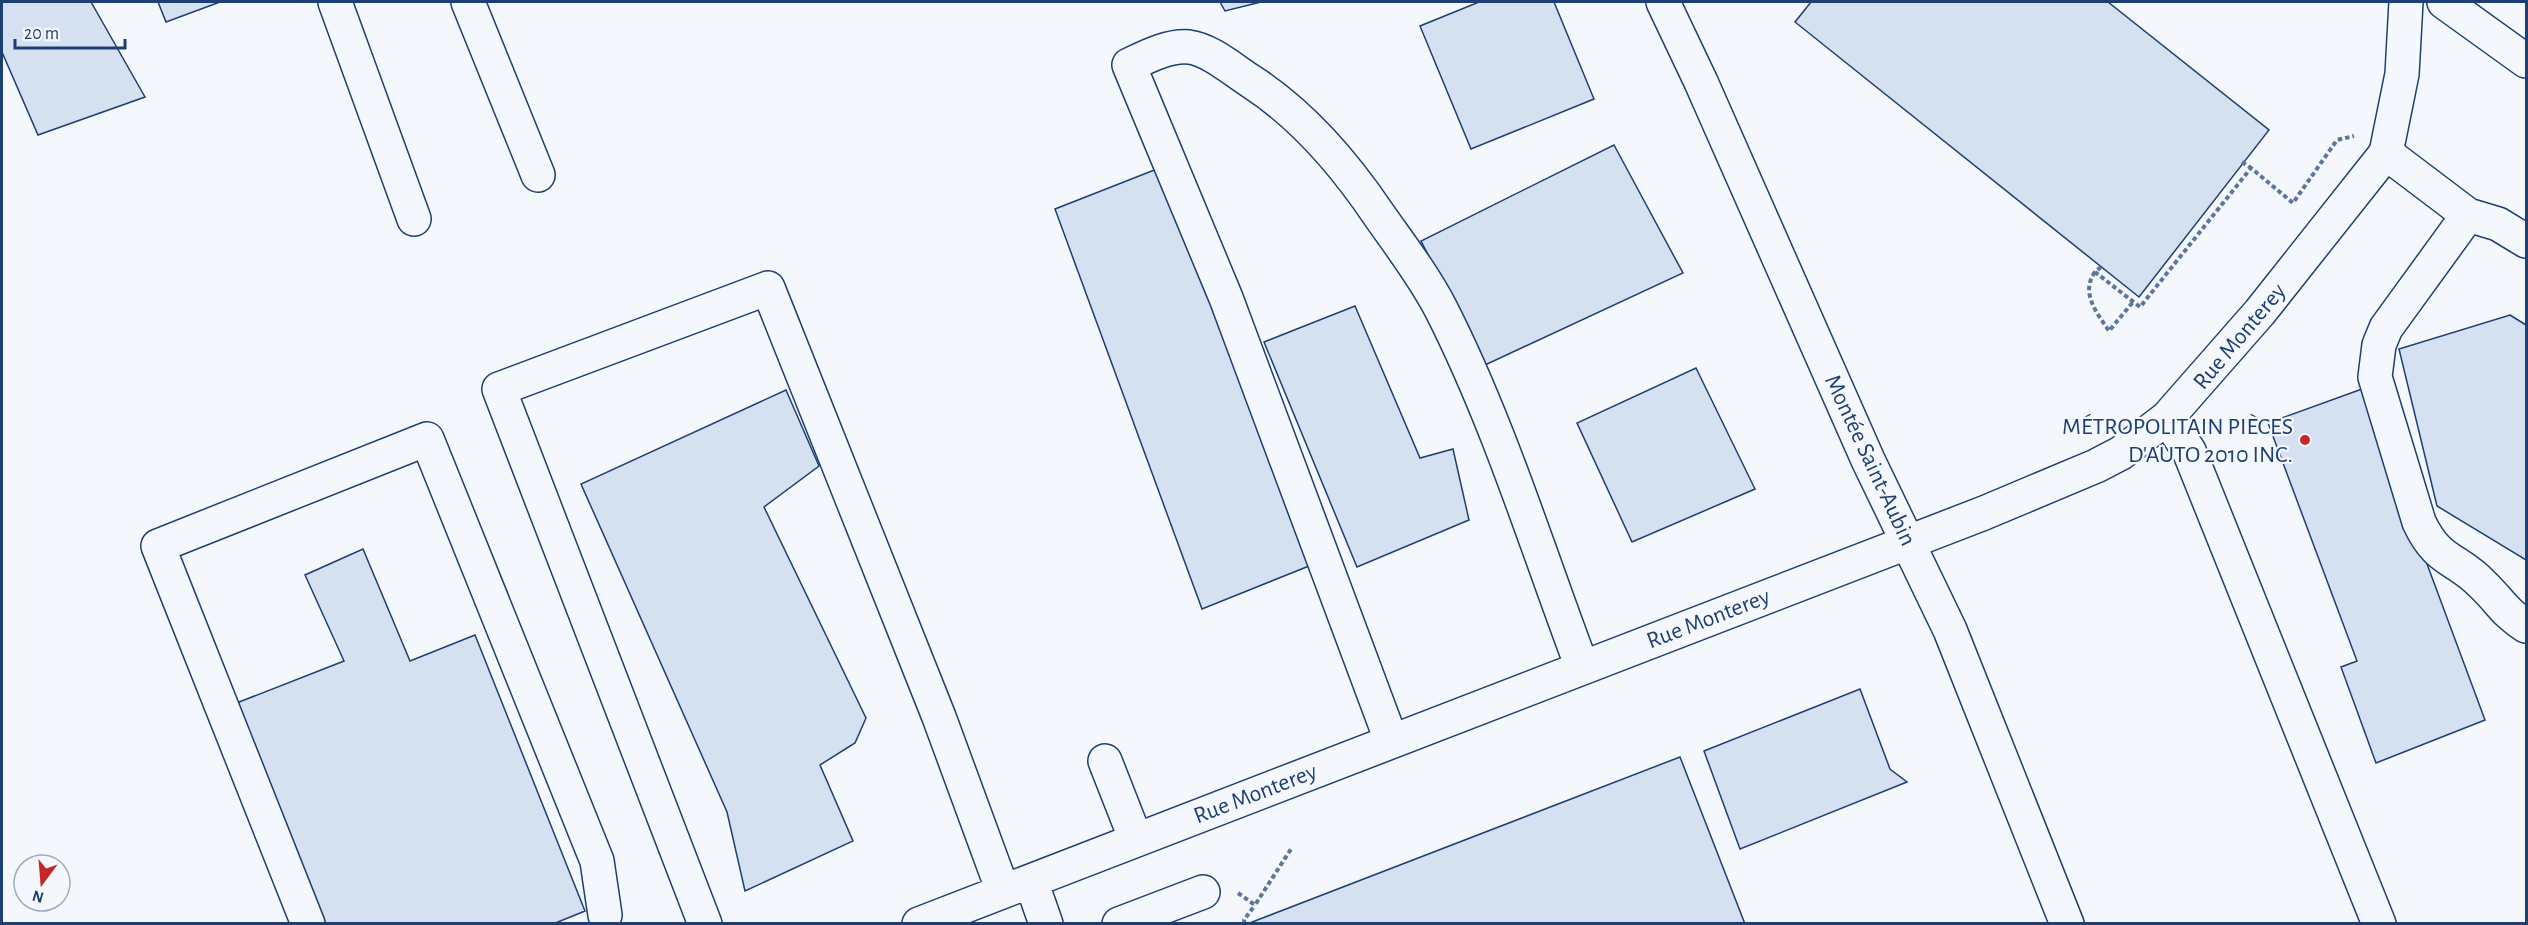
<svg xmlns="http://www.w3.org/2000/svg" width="2528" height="925" font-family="'Alegreya Sans',sans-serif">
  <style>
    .building { fill: #d5e0f0; stroke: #1d3f73; stroke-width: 1.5 }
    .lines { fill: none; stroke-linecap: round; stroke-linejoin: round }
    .minor-casing { stroke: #1d3f73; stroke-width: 36 }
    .major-casing { stroke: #1d3f73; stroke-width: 36 }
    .path { stroke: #5e769c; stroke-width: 4; stroke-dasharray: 4.5 3; stroke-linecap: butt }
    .minor { stroke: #f4f7fb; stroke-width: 33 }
    .major { stroke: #f4f7fb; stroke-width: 33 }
    .poi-dot { fill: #c62828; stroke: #f4f7fb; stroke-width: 2 }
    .labels { text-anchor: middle; stroke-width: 4.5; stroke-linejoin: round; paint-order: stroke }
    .street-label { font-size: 24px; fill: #1d3f73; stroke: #f4f7fb }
    .poi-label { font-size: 24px; fill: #1d3f73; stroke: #f4f7fb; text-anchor: end }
  </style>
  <rect width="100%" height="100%" fill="#f4f7fb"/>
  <path class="building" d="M 2,2 L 91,2 L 145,97 L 38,135 L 2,52 Z
    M 158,2 L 220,2 L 166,22 Z
    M 1220,2 L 1261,2 L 1225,11 Z
    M 1479,2 L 1554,2 L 1594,99 L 1471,149 L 1420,26 Z
    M 1811,2 L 2108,2 L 2269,130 L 2139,297 L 1795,22 Z
    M 1614,145 L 1683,273 L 1485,365 L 1421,241 Z
    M 1162,167 L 1309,566 L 1202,609 L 1055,209 Z
    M 1355,306 L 1420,458 L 1453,449 L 1469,520 L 1357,567 L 1264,342 Z
    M 2510,315 L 2526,325 L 2526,560 L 2437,506 L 2399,349 Z
    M 1696,368 L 1755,489 L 1632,542 L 1577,423 Z
    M 2362,389 L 2485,720 L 2376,763 L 2341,667 L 2357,661 L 2268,423 Z
    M 786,390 L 819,466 L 764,507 L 866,718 L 855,743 L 820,765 L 853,841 L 745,891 L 727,812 L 581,484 Z
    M 363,549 L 410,661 L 475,635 L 585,911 L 553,924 L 325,924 L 234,704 L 344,661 L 305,575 Z
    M 1860,689 L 1890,769 L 1907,782 L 1740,849 L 1704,751 Z
    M 1680,757 L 1745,924 L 1247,924 Z"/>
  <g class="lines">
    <g class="minor-casing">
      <path id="minor" d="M 335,2 L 414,219
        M 468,2 L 538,175
        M 1663,2 L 1701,82 L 1868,460 L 1950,630 L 2067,924
        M 2468,215 L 2386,328 L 2379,345 L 2375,377 L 2419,522 C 2438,563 2456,557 2482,584 C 2500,601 2504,612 2526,626
        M 2167,418 L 2189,451 L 2379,924
        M 1391,740 L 1226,298 L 1129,65 C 1146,57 1169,45 1189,47 C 1211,50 1233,70 1252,82 C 1304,116 1344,163 1379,215 C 1400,245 1424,276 1441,309 C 1499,423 1537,548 1582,667
        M 1105,761 L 1136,840
        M 1031,881 L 1046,924
        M 308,924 L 158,546 L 427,439 L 597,861 L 605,915
        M 705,924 L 499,389 L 768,288 L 939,717 L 1003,891
        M 919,924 L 1984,513 L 2096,466 L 2121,453 L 2167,418 L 2260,312 L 2386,153 L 2468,215 L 2498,224 L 2526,241
        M 1119,924 L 1203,892"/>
    </g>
    <g class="major-casing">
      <path id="major" d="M 2444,2 L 2526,61
        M 2386,153 L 2402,74 L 2406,2"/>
    </g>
    <path class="path" d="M 2242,162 L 2251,168
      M 2101,267 L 2095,272 L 2140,307 L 2251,168 L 2293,203 L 2337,140 L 2354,136
      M 2095,272 C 2080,293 2097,313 2109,331 L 2133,302
      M 1238,893 L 1255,905 L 1291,849
      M 1245,924 L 1244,920 L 1255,905"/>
    <use href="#minor" class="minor"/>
    <use href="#major" class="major"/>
  </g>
  <circle class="poi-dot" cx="2305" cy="440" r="6"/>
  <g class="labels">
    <g class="street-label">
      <text transform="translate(2239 336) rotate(-50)" y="8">Rue Monterey</text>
      <text transform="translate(1871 460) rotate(65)" y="8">Montée Saint-Aubin</text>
      <text transform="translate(1708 618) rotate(-21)" y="8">Rue Monterey</text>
      <text transform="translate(1255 793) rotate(-21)" y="8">Rue Monterey</text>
    </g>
    <g class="poi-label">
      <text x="2293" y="434">MÉTROPOLITAIN PIÈCES<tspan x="2293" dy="28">D'AUTO 2010 INC.</tspan></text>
    </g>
  </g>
  <rect width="2528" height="925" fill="none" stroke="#1d3f73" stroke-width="6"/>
  <g transform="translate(42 883) rotate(196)"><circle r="28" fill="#f4f7fb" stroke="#9eadc5" stroke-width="1.5"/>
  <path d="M0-4.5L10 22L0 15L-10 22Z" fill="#c62828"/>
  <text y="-9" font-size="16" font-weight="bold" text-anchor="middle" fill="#1d3f73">N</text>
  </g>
  <path d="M15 39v9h110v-9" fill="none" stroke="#1d3f73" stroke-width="3"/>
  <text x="24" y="39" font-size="18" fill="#1d3f73" stroke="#f4f7fb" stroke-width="4.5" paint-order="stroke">20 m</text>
</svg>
